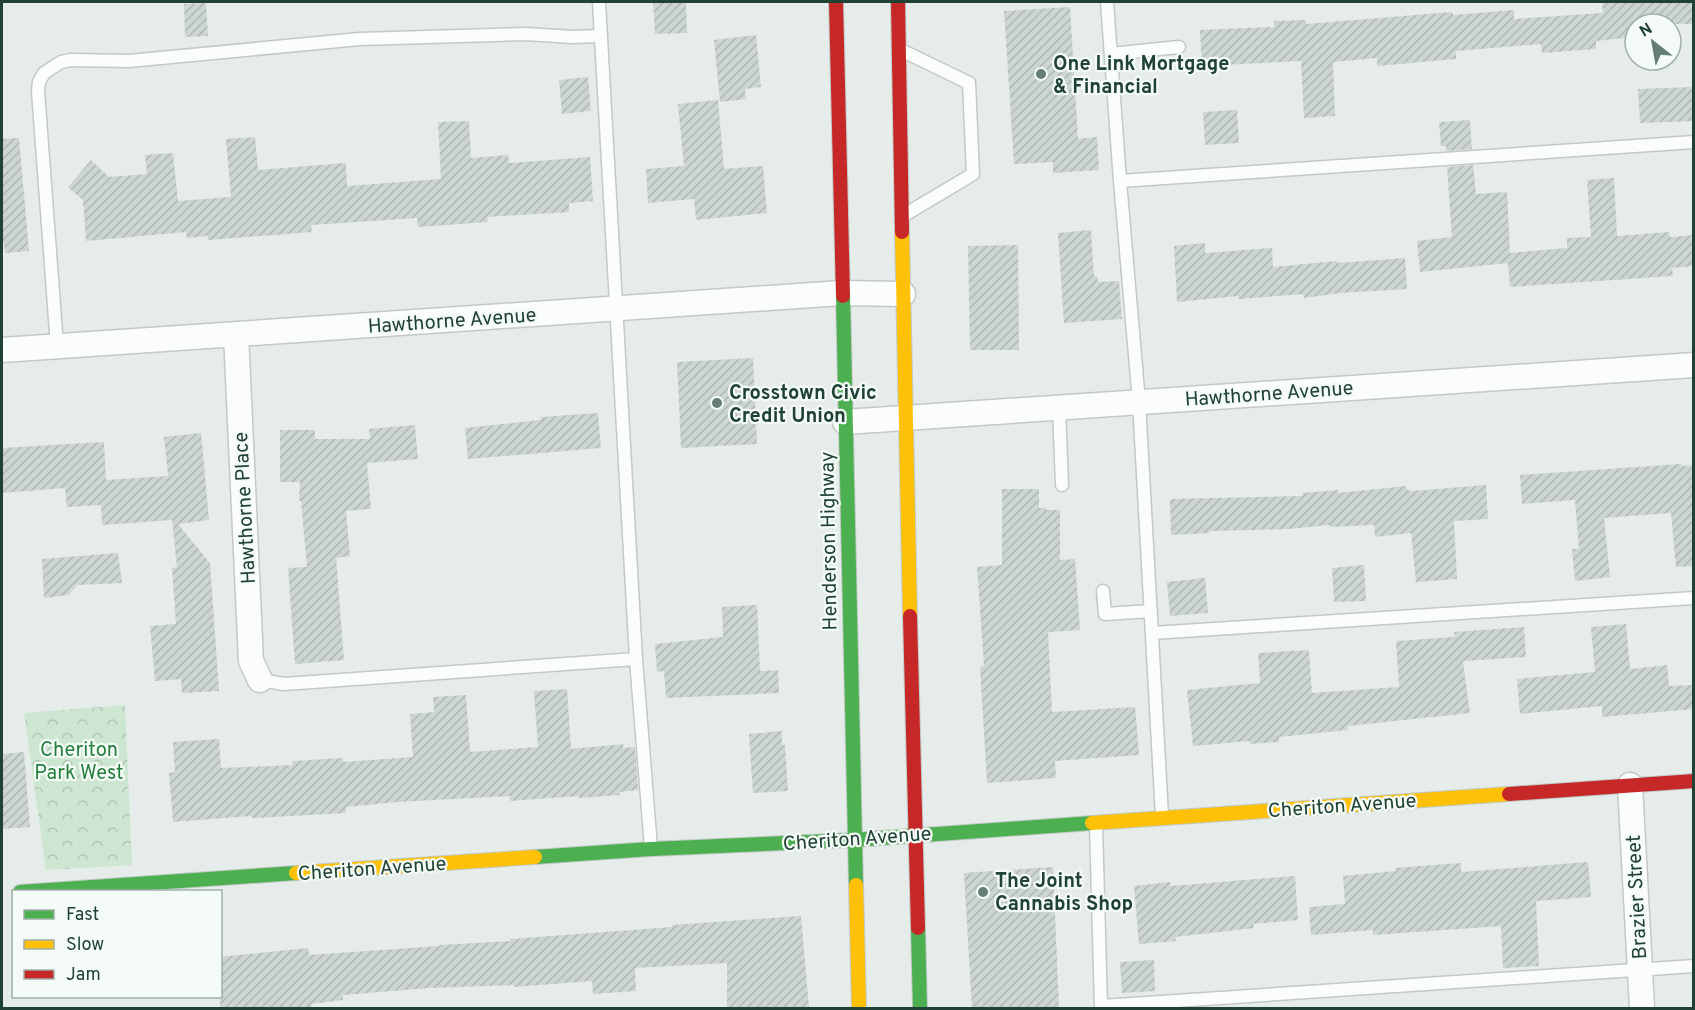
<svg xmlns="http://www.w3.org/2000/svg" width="1695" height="1010" font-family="Overpass,sans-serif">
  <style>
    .park { fill: url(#park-crowns) }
    .building { fill: url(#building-hatch) }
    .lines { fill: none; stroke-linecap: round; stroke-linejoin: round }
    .lane-casing { stroke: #c3c9c6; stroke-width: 15 }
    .street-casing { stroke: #c3c9c6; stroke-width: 27 }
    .fast-casing { stroke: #c1cac6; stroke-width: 16 }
    .slow-casing { stroke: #c1cac6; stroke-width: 16 }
    .jam-casing { stroke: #c1cac6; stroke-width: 16 }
    .lane { stroke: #fbfcfc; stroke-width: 12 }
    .street { stroke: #fbfcfc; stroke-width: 24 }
    .fast { stroke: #4caf50; stroke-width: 14 }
    .slow { stroke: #ffc107; stroke-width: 14 }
    .jam { stroke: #c62828; stroke-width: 14 }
    .poi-dot { fill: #657e74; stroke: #f4faf6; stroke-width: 2 }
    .labels { text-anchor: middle; stroke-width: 4.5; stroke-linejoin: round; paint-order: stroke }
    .poi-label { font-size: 20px; font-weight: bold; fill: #204235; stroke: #f4faf6; text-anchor: start }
    .street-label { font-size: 20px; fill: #204235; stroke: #f4faf6 }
    .park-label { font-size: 20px; fill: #257f3c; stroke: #f4faf6 }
  </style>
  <defs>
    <pattern id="park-crowns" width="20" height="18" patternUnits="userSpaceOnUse" patternTransform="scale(1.5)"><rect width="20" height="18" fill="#cde6d2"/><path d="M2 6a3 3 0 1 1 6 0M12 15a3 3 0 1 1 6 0" fill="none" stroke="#b0c6b5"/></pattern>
    <pattern id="building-hatch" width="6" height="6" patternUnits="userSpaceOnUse" patternTransform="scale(1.5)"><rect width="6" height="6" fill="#cdd5d1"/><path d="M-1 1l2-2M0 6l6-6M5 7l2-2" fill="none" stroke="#b0b8b4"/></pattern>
  </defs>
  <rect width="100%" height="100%" fill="#e6ece9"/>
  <path class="park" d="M 125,705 L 132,865 L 46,870 L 24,713 Z"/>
  <path class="building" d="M 653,2 L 686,2 L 687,33 L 655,34 Z
    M 1622,2 L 1694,2 L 1694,24 L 1635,24 L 1635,37 L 1596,41 L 1596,49 L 1542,53 L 1541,44 L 1456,51 L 1456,59 L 1377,66 L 1377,58 L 1333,62 L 1335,116 L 1304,118 L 1301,61 L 1202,66 L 1200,30 L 1274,27 L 1274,21 L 1306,20 L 1306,24 L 1452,12 L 1453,15 L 1514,10 L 1514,19 L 1603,13 L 1602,3 Z
    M 206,3 L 208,36 L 185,37 L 184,4 Z
    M 1070,7 L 1078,139 L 1097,137 L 1099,170 L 1053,173 L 1053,162 L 1014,164 L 1004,11 Z
    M 756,35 L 761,87 L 745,89 L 746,99 L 720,102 L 714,40 Z
    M 588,77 L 591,111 L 562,114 L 559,80 Z
    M 1694,87 L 1694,121 L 1640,123 L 1638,89 Z
    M 718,100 L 724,169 L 763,166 L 767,213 L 696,220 L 694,199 L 648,203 L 646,169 L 684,166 L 678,104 Z
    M 1237,110 L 1239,143 L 1205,145 L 1203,112 Z
    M 1470,120 L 1472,149 L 1446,151 L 1446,146 L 1441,146 L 1439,122 Z
    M 469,121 L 471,158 L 508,155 L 509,163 L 590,157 L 593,201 L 569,203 L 569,212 L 487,217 L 488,222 L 418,227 L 417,218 L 311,225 L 312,232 L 208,240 L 208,236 L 187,238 L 186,232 L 86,241 L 83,200 L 68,187 L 91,160 L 109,177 L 147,174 L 145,155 L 173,153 L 178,201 L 231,197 L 226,139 L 255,137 L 258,170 L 346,163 L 347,186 L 441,179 L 438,122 Z
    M 19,138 L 29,251 L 5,253 L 4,243 L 2,243 L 2,139 Z
    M 1473,165 L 1476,194 L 1507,192 L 1510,253 L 1567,248 L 1567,238 L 1591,237 L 1587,180 L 1614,178 L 1617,236 L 1669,232 L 1670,237 L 1694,235 L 1694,266 L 1672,268 L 1673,276 L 1510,287 L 1508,263 L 1420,272 L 1417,241 L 1452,237 L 1447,167 Z
    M 1091,230 L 1094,276 L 1097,276 L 1098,282 L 1119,281 L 1122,319 L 1064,323 L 1058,233 Z
    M 1205,243 L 1205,253 L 1272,248 L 1273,267 L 1337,261 L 1338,263 L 1405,258 L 1407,289 L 1340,293 L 1304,298 L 1303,294 L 1239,299 L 1238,296 L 1177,302 L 1174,246 Z
    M 1018,245 L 1019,350 L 970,350 L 968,246 Z
    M 753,358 L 757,444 L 681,448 L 677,362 Z
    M 598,413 L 601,448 L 468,459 L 465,428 L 541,420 L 541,417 Z
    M 415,425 L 418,459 L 367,463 L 371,509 L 346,511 L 350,556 L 336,558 L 344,660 L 295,664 L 288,568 L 307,567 L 301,501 L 299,501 L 300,482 L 280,482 L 280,430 L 315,430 L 315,439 L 370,439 L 369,429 Z
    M 201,433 L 209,520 L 178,524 L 210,563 L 219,691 L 182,693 L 181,679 L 155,681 L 150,626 L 176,624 L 172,568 L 177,567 L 172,520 L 102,525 L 101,505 L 67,507 L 65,488 L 2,493 L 2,448 L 104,442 L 106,480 L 168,476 L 164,437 Z
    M 1681,464 L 1682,466 L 1694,465 L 1694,566 L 1676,567 L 1671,513 L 1604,518 L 1610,577 L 1575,581 L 1572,549 L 1579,549 L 1575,500 L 1522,504 L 1520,475 Z
    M 1486,485 L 1488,519 L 1454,521 L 1457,579 L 1416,582 L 1411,533 L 1375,537 L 1374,525 L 1330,527 L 1330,525 L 1288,529 L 1208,531 L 1209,533 L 1171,535 L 1170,499 L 1303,496 L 1302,493 L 1338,490 L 1338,493 L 1406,486 L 1407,490 L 1412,491 Z
    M 1002,489 L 1039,489 L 1039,508 L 1046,508 L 1046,510 L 1060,510 L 1060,560 L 1075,559 L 1080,630 L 1048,632 L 1052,712 L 1135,707 L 1139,755 L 1055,761 L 1056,778 L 987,783 L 980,667 L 984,666 L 977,567 L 1002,565 Z
    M 118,553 L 122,583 L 77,585 L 69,595 L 44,598 L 42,559 Z
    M 1364,565 L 1366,601 L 1334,602 L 1332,568 Z
    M 1205,578 L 1208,613 L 1170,616 L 1167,582 Z
    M 757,605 L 760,671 L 778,670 L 779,693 L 666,698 L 664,671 L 657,672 L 655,644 L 723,637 L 722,607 Z
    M 1626,624 L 1630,669 L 1667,665 L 1669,686 L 1694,685 L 1694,709 L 1602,717 L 1602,706 L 1520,714 L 1517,679 L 1595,672 L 1591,627 Z
    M 1524,627 L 1526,657 L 1463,661 L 1470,713 L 1348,726 L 1348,730 L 1279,737 L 1279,742 L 1250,744 L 1249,741 L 1193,746 L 1187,690 L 1260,683 L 1258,653 L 1309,650 L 1312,693 L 1399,687 L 1396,641 L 1455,637 L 1454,632 Z
    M 567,689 L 571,749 L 623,744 L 624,748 L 635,747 L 638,790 L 619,792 L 620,795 L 579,798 L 579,796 L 510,801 L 510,796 L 397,802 L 346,807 L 346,813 L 252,818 L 251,816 L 173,822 L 169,773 L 175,772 L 173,742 L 219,739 L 221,768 L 293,765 L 292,761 L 343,758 L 343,762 L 413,757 L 410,714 L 434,712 L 433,697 L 466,695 L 470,752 L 538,747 L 534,691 Z
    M 782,731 L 782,745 L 785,745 L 788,791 L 753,793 L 749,734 Z
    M 24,752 L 30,827 L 2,829 L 2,754 Z
    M 1588,862 L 1591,897 L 1536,901 L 1539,966 L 1503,968 L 1501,926 L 1373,935 L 1373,930 L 1311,935 L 1309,907 L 1345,904 L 1343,876 L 1396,871 L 1395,868 L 1461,863 L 1461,872 Z
    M 1053,867 L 1059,1008 L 972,1008 L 964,873 Z
    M 1295,876 L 1298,920 L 1253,924 L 1254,928 L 1175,937 L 1176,941 L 1139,944 L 1134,886 L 1170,882 L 1171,886 Z
    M 801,916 L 809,1008 L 727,1008 L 727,963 L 635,968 L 636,991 L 593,994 L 592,981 L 514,987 L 514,985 L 429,988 L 343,995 L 343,1000 L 311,1004 L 312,1008 L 220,1008 L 220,957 L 308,948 L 309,955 L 440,946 L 440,945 L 510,941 L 510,939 L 672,927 L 672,925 Z
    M 1154,960 L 1155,991 L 1122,993 L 1120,962 Z"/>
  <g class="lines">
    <g class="lane-casing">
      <path id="lane" d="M 599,2 L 636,659 L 651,848
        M 1107,2 L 1120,181 L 1139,402 L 1162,816
        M 903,51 L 969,83 L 973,174 L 906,214
        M 1111,54 L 1179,47
        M 1120,181 L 1694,142
        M 57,346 L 38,91 L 39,82 L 44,73 L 61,62 L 71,60 L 129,61 L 360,39 L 526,34 L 573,37 L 600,36
        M 1059,407 L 1062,485
        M 1103,591 L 1105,614 L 1151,611
        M 1152,633 L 1694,598
        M 260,680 L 284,684 L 636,659
        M 1096,824 L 1101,1008
        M 1101,1006 L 1694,966"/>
    </g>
    <g class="street-casing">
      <path id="street" d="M 236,334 L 251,661 L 260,680
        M 2,350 L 842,293 L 903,294
        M 845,422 L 1694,365
        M 1630,785 L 1642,1008"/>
    </g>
    <g class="fast-casing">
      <path id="fast" d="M 843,296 L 856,885
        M 535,857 L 651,849 L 854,840 L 1092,823
        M 20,892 L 296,873
        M 918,928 L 920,1008"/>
    </g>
    <g class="slow-casing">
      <path id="slow" d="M 902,232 L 910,616
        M 1092,823 L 1509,794
        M 296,873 L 535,857
        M 856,885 L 859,1008"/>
    </g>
    <g class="jam-casing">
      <path id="jam" d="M 836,2 L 843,296
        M 898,2 L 902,232
        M 910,616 L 918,928
        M 1509,794 L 1694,781"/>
    </g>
    <use href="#lane" class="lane"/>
    <use href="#street" class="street"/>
    <use href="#fast" class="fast"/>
    <use href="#slow" class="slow"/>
    <use href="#jam" class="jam"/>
  </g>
  <g class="poi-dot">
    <circle cx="1041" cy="74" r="6"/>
    <circle cx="717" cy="403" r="6"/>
    <circle cx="983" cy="892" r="6"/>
  </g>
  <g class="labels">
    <g class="poi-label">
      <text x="1053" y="70">One Link Mortgage<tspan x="1053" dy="23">&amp; Financial</tspan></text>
      <text x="729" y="399">Crosstown Civic<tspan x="729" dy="23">Credit Union</tspan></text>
      <text x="995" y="887">The Joint<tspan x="995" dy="23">Cannabis Shop</tspan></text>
    </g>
    <g class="street-label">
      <text transform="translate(452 320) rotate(-4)" y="7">Hawthorne Avenue</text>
      <text transform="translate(1269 393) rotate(-4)" y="7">Hawthorne Avenue</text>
      <text transform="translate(244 508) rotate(-93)" y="7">Hawthorne Place</text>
      <text transform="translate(828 541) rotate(-91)" y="7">Henderson Highway</text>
      <text transform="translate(1342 805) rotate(-4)" y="7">Cheriton Avenue</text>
      <text transform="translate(857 838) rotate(-4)" y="7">Cheriton Avenue</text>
      <text transform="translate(372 868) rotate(-4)" y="7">Cheriton Avenue</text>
      <text transform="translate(1636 897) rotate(-93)" y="7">Brazier Street</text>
    </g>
    <g class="park-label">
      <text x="79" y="756">Cheriton<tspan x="79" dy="23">Park West</tspan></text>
    </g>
  </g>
  <rect width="1695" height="1010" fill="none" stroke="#204235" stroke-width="6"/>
  <rect x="12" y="890" width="210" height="108" fill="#f4faf6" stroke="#9fb0a9" stroke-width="1.5"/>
  <rect x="24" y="910" width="30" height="9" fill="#4caf50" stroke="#9fb0a9" stroke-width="1.5"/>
  <text x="66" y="920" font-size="18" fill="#204235">Fast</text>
  <rect x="24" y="940" width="30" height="9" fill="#ffc107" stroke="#9fb0a9" stroke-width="1.5"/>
  <text x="66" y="950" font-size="18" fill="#204235">Slow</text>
  <rect x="24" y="970" width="30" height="9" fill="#c62828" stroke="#9fb0a9" stroke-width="1.5"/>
  <text x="66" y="980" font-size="18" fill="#204235">Jam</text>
  <g transform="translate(1653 42) rotate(329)"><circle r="28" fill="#f4faf6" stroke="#9fb0a9" stroke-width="1.5"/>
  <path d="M0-4.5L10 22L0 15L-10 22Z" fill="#657e74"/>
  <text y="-9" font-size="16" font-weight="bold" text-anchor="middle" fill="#204235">N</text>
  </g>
</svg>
